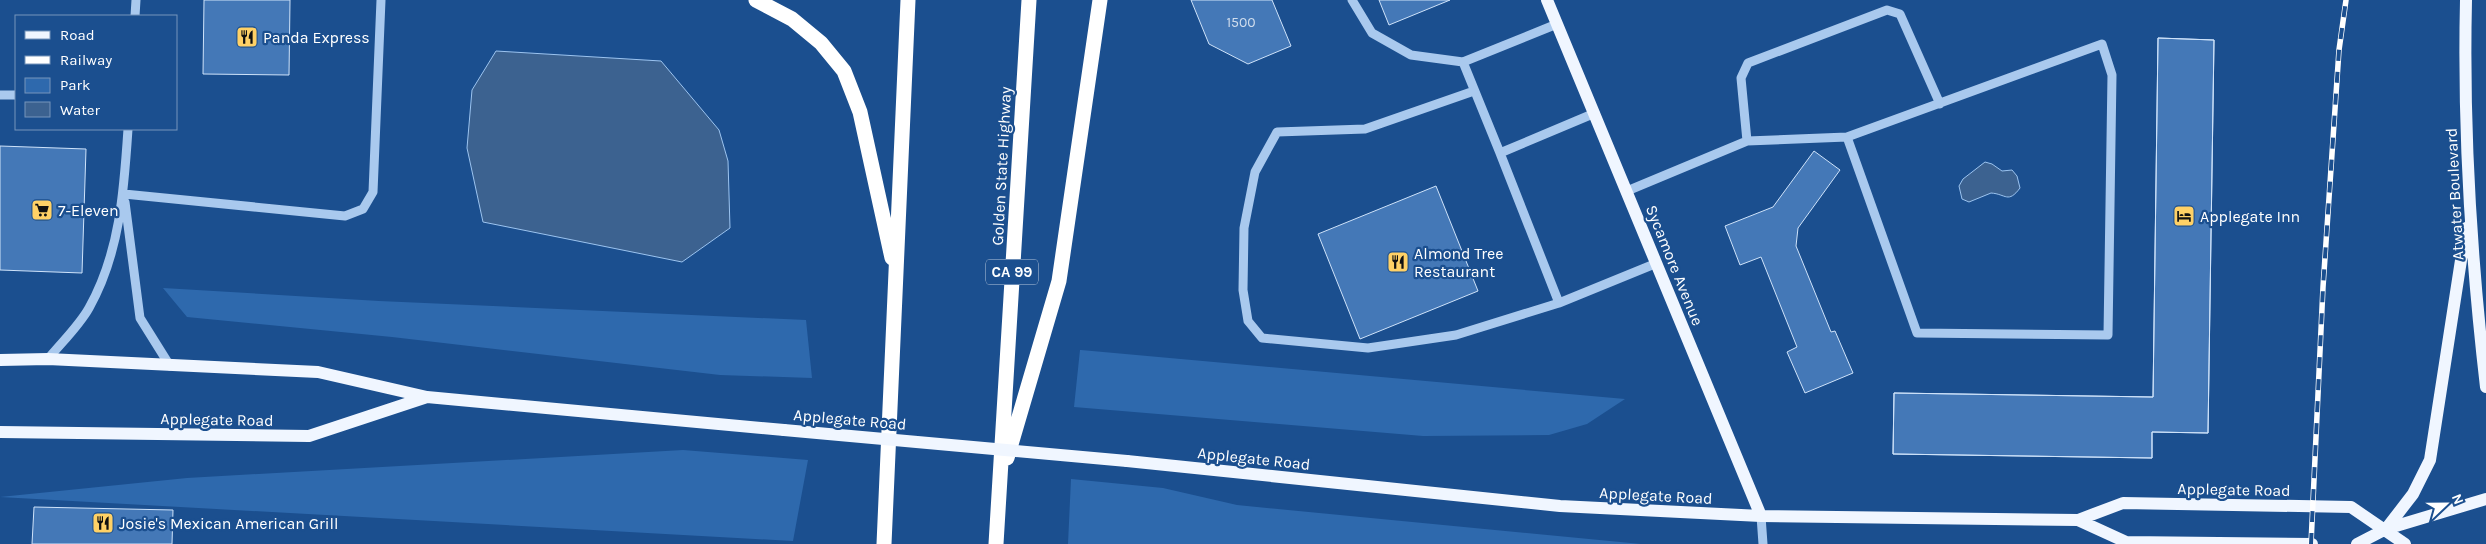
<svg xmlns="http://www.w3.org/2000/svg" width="2486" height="544" font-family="Karla,sans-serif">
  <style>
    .green { fill: #2e69ad }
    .water { fill: #3c6290; stroke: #9cc4f0 }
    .building { fill: #4478b7; stroke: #cfe3fa }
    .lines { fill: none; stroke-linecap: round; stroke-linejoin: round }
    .minor { stroke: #a9c9ee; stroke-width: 9 }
    .major { stroke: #f0f6ff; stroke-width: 12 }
    .highway { stroke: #fff; stroke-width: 15 }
    .rail-casing { stroke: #fff; stroke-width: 5.5 }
    .rail { stroke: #1b4f8f; stroke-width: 4; stroke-dasharray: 11; stroke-linecap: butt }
    .major-bridge { stroke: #f0f6ff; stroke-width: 12 }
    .labels { text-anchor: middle; stroke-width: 4.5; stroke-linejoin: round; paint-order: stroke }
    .number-label { font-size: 14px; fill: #d0dded }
    .shield { fill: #1b4f8f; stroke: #bbcadd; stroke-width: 1 }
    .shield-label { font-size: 15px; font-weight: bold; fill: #fff }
    .poi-label { font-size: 16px; fill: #fff; stroke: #1b4f8f; text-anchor: start }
    .street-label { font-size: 16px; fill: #fff; stroke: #1b4f8f }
  </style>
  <rect width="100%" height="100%" fill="#1b4f8f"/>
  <path class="green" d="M 163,288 L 379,301 L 806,320 L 812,378 L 720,375 L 392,337 L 187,317 Z
    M 1080,350 L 1081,350 L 1625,399 L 1587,424 L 1549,435 L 1423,436 L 1074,407 Z
    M 683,450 L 808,460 L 793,541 L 0,497 L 187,478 Z
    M 1071,479 L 1163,488 L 1237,505 L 1641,544 L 1068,544 Z"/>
  <path class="water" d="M 496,51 L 661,61 L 719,130 L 728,161 L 730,228 L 682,262 L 483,222 L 467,148 L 472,90 Z
    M 1985,162 L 1992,164 L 2002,171 L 2012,170 L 2017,176 L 2020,188 C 2008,204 2006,194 1991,193 L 1969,202 L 1962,199 L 1959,186 L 1963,179 Z"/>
  <path class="building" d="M 204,0 L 290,0 L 289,75 L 203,74 Z
    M 1191,0 L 1272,0 L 1291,46 L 1248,64 L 1209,44 Z
    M 1379,0 L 1450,0 L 1389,25 Z
    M 2158,38 L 2214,40 L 2208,433 L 2152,432 L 2152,458 L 1893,454 L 1894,393 L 2153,397 Z
    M 2158,38 L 2214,40 L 2208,433 L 2152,432 L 2152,458 L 1893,454 L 1894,393 L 2153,397 Z
    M 0,146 L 86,149 L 82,273 L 0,270 Z
    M 1814,151 L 1840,170 L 1798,228 L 1796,246 L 1831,332 L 1835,331 L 1853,373 L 1805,393 L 1787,352 L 1797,347 L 1761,257 L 1740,265 L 1725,226 L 1773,207 Z
    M 1436,186 L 1478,291 L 1360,339 L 1318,234 Z
    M 34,507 L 173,510 L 172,544 L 32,544 Z"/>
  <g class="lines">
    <path class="minor" d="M 1352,0 L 1372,33 L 1411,55 L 1463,62
      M 135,16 L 136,0
      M 1474,91 L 1365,129 L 1277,132 L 1255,172 L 1244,228 L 1243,290 L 1248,321 L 1262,338 L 1368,348 L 1456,335 L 1559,303
      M 0,95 L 16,95
      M 1595,113 L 1500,153 L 1559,303 L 1657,263
      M 1747,141 L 1741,78 L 1748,63 L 1887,10 L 1900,14 L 1940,104
      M 1500,153 L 1463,62 L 1557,24
      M 1627,191 L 1747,141 L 1847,137 L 1917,333 L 2108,335 L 2112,75 L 2102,44 L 1847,137
      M 124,194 L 345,216 L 363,209 L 373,192 L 381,0
      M 125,202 L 140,318 L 170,366
      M 48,359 C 61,343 79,326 89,308 C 120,253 124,190 128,129
      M 1761,516 L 1763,544"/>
    <path class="major" d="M 1547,0 L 1761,516
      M 2466,0 C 2463,129 2471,258 2486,387
      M 0,360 L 48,359 L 318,372 L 427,397 L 784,430
      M 0,432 L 309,436 L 427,397
      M 1127,461 L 1560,506 L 1761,516 L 2078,520 L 2123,503 L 2351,507 L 2405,544
      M 2078,520 L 2126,542 L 2312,544
      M 2386,529 L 2413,494 L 2430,460 L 2466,228
      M 2357,544 L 2386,529 L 2486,499"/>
    <path class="highway" d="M 756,0 L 792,19 L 821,43 L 844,71 L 860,112 L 892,258
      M 1007,458 L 1059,281 L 1100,0
      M 884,544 L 908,0
      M 996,544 L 1029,0"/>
    <g class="rail-casing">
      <path id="rail" d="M 2311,544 L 2323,287 L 2339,50 L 2346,0"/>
    </g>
    <use href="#rail" class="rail"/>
    <path class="major-bridge" d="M 784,430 L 1127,461"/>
  </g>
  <defs>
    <g id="restaurant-square" transform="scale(1.125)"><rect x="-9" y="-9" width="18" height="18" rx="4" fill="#ffd166" stroke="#1b4f8f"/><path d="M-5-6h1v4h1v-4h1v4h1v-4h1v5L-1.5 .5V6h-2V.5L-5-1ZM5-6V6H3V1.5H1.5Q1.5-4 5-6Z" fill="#111"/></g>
    <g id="supermarket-square" transform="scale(1.125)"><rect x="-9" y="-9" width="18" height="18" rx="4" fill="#ffd166" stroke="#1b4f8f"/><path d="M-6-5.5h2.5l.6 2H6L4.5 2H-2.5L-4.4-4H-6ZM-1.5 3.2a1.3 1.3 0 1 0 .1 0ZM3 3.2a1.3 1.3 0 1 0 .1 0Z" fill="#111"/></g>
    <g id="hotel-square" transform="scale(1.125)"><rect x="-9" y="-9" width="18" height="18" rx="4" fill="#ffd166" stroke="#1b4f8f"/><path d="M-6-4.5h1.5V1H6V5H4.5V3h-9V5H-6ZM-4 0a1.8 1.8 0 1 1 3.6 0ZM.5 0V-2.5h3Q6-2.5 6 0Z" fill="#111"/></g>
  </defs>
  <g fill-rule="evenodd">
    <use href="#restaurant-square" x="247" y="37"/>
    <use href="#supermarket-square" x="42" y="210"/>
    <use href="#hotel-square" x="2184" y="216"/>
    <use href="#restaurant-square" x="1398" y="262"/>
    <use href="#restaurant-square" x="103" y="523"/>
  </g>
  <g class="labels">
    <g class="number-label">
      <text x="1241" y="27">1500</text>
    </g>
    <rect class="shield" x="986" y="259.5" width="52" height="25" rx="4"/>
    <g class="shield-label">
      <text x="1012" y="277">CA 99</text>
    </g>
    <g class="poi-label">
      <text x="263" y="43">Panda Express</text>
      <text x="58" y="216">7-Eleven</text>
      <text x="2200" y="222">Applegate Inn</text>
      <text x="1414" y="259">Almond Tree<tspan x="1414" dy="18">Restaurant</tspan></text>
      <text x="119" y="529">Josie's Mexican American Grill</text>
    </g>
    <g class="street-label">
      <text transform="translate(1001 166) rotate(-87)" y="6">Golden State Highway</text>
      <text transform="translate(2454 194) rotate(-93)" y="6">Atwater Boulevard</text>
      <text transform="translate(1675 265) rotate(68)" y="6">Sycamore Avenue</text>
      <text transform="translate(217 419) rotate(1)" y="6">Applegate Road</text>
      <text transform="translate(850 419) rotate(5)" y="6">Applegate Road</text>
      <text transform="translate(1254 458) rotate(6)" y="6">Applegate Road</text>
      <text transform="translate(2234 489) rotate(1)" y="6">Applegate Road</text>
      <text transform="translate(1656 495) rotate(3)" y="6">Applegate Road</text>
    </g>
  </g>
  <rect x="15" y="15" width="162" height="115" fill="#1b4f8f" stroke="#7695bc"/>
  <rect x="25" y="31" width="25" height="8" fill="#f0f6ff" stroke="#7695bc"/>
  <text x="60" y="40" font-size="15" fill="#ffffff">Road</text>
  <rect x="25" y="56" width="25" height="8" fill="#ffffff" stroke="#7695bc"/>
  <text x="60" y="65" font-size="15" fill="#ffffff">Railway</text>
  <rect x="25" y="78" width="25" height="15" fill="#2e69ad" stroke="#7695bc"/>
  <text x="60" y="90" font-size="15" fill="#ffffff">Park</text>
  <rect x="25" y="102" width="25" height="15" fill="#3c6290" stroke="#7695bc"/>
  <text x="60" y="115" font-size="15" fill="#ffffff">Water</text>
  <g transform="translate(2446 504) rotate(68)" stroke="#1b4f8f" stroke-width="4" paint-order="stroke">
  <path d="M0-4L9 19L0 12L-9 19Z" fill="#ffffff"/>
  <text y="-8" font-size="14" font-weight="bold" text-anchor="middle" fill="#ffffff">N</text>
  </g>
</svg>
